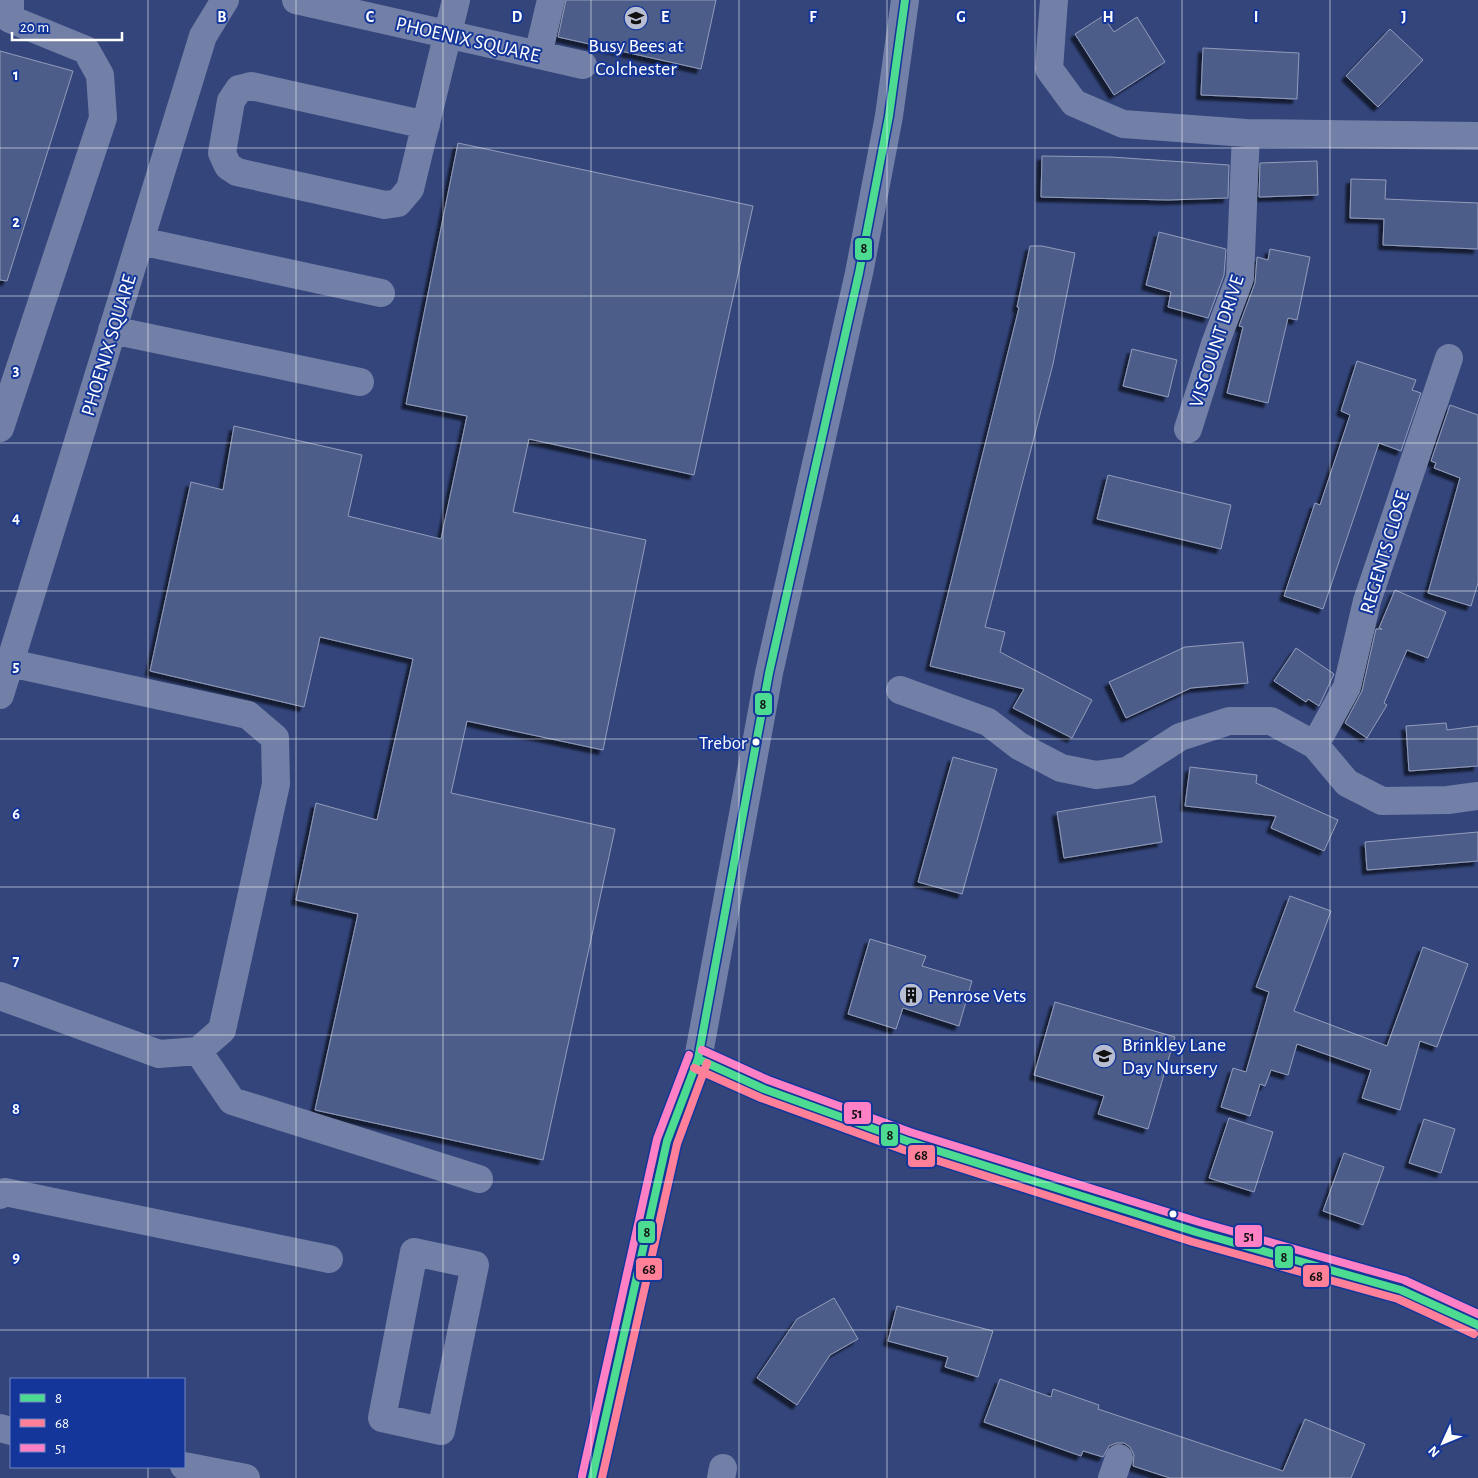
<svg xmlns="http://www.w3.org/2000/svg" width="1478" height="1478" font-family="'Alegreya Sans',sans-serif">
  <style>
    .building { fill: #4e5d89; stroke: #929cba; filter: url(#shadow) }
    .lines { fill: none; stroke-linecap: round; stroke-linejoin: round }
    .minor { stroke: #727fa6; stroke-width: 28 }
    .bus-1-casing { stroke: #14369a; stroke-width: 11 }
    .bus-2-casing { stroke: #14369a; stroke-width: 11 }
    .bus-3-casing { stroke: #14369a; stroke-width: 11 }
    .bus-1 { stroke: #4ddb92; stroke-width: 8 }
    .bus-2 { stroke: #ff8098; stroke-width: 8 }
    .bus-3 { stroke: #ff80c5; stroke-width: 8 }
    .grid { fill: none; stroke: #fff; stroke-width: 1; stroke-opacity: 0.55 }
    .bus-dot { fill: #fff; stroke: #14369a; stroke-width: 2 }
    .labels { text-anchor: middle; stroke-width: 4; stroke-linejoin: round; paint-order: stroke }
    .bus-label { font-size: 19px; fill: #fff; stroke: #14369a; text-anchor: end }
    .street-label { font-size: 20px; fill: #fff; stroke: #14369a }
    .poi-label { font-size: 20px; fill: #fff; stroke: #14369a; text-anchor: start }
    .grid-label { font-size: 16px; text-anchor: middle; font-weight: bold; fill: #fff; stroke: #14369a; stroke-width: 4; stroke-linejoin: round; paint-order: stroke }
    .line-badge { stroke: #14369a; stroke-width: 2 }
    .pale-badge-label { font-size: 14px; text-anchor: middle; font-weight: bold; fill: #111 }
  </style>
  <defs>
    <filter id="shadow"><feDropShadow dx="-4.5" dy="4.5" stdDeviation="1" flood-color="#0009"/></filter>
  </defs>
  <rect width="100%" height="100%" fill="#33457b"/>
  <path class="building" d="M 566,0 L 716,0 L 701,69 L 558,37 Z
    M 1103,16 L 1114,32 L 1137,17 L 1165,62 L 1114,95 L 1075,34 Z
    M 1390,29 L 1423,60 L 1378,107 L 1346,76 Z
    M 1203,48 L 1299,53 L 1297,99 L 1201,95 Z
    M 0,51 L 73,71 L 7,281 L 0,280 Z
    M 458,143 L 753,206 L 694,475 L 529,439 L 513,512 L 646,540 L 603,750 L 467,721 L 451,793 L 615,829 L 543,1160 L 315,1110 L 358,914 L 296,900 L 316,803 L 377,820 L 413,659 L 320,637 L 304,707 L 150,671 L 191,482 L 223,490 L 234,426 L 362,455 L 348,516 L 441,539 L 467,416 L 406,404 Z
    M 1042,156 L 1111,157 L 1229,165 L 1228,198 L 1168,200 L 1041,197 Z
    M 1317,161 L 1318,195 L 1259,197 L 1260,163 Z
    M 1351,179 L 1386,180 L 1385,199 L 1478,203 L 1478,249 L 1383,245 L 1384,219 L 1350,218 Z
    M 1159,232 L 1226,249 L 1224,275 L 1208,318 L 1168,307 L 1171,292 L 1146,285 Z
    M 1030,246 L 1042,246 L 1075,253 L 1053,364 L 985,627 L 1005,632 L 1000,652 L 1092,700 L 1072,738 L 1013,708 L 1024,689 L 930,666 L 1019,308 L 1017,307 Z
    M 1270,249 L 1310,257 L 1297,320 L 1288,318 L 1268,403 L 1227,393 L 1243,327 L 1239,326 L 1255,283 L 1257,257 L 1268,260 Z
    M 1132,349 L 1177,360 L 1168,397 L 1123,386 Z
    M 1357,361 L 1416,380 L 1412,390 L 1421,393 L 1401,451 L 1379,443 L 1323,609 L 1284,596 L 1315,503 L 1320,505 L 1350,415 L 1341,411 Z
    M 1450,405 L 1478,415 L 1478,583 L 1471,606 L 1428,593 L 1460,478 L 1434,468 L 1436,463 L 1431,461 Z
    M 1108,475 L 1231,505 L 1221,549 L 1097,519 Z
    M 1395,590 L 1446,612 L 1428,658 L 1407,650 L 1384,703 L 1387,705 L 1367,738 L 1345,723 L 1362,691 L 1376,629 L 1382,629 L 1379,628 Z
    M 1243,642 L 1248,683 L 1191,688 L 1126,718 L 1109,682 L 1185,647 Z
    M 1296,648 L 1334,674 L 1319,706 L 1308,699 L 1306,702 L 1274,681 Z
    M 1446,723 L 1447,730 L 1478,726 L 1478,766 L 1409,771 L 1406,726 Z
    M 953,757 L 997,769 L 962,894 L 918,882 Z
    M 1190,767 L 1257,775 L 1256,783 L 1338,820 L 1324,851 L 1271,828 L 1276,816 L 1185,806 Z
    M 1155,796 L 1162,842 L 1064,858 L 1057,812 Z
    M 1478,832 L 1478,861 L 1367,870 L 1365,842 Z
    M 1290,896 L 1331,911 L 1294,1011 L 1387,1046 L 1423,947 L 1468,964 L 1437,1047 L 1420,1041 L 1400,1110 L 1362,1098 L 1371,1070 L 1297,1044 L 1288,1075 L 1271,1070 L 1265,1086 L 1260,1084 L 1250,1116 L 1221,1107 L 1233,1068 L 1246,1072 L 1269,992 L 1256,987 Z
    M 870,939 L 926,956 L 922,966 L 972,981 L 959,1026 L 903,1008 L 896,1029 L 848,1014 Z
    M 1055,1002 L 1175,1037 L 1148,1129 L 1098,1114 L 1104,1096 L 1034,1075 Z
    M 1229,1118 L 1273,1132 L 1254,1192 L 1209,1178 Z
    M 1424,1119 L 1455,1129 L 1441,1173 L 1409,1163 Z
    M 1344,1153 L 1384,1167 L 1363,1225 L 1323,1211 Z
    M 834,1298 L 858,1339 L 830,1355 L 797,1405 L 757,1378 L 797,1319 Z
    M 897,1306 L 993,1331 L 978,1377 L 945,1367 L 948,1357 L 888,1341 Z
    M 1000,1379 L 1051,1397 L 1053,1389 L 1099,1405 L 1098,1409 L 1283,1471 L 1305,1419 L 1365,1444 L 1351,1478 L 1170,1478 L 1133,1466 L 1134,1455 L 1130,1447 L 1124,1443 L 1116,1443 L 1109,1446 L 1103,1457 L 1083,1451 L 1081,1456 L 984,1422 Z"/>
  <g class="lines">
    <path class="minor" d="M 296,0 L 583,65
      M 1054,0 L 1049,69 L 1074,103 L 1123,124 L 1246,133 L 1478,136
      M 538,55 L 551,0
      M 426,125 L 251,86 L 239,89 L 231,101 L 222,153 L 228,166 L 237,172 L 385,205 L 398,203 L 410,189 L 456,0
      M 140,241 L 381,293
      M 112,330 L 360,382
      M 0,428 L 103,118 L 100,75 L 86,50 L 10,19 L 10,0
      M 1188,429 L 1215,344 L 1240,278 L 1246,133
      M 900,690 L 988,722 L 1019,746 L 1061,768 L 1096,775 L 1127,771 L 1180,737 L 1229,721 L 1271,721 L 1315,745 L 1347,783 L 1382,801 L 1448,800 L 1478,796
      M 0,695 L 203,36 L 225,0
      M 1315,745 L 1347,687 L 1367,601 L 1449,358
      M 0,996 L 159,1054 L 198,1051 L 222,1030 L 276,784 L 275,738 L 248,715 L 10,663
      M 198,1051 L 232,1101 L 479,1179
      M 698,1059 L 764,1089 L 907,1141 L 1196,1232 L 1401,1290 L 1478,1325
      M 0,1195 L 5,1192 L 329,1259
      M 414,1252 L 475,1265 L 441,1431 L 382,1418 Z
      M 0,1428 L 11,1431
      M 184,1466 L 246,1478
      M 592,1478 L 667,1141 L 698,1059 L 769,673 L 859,273 L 889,116 L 905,0
      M 721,1478 L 723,1468
      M 1112,1478 L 1119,1458"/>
    <g class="bus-1-casing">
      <path id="bus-1" d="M 698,1059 L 764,1089 L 907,1141 L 1196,1232 L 1401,1290 L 1478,1325
        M 592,1478 L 667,1141 L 698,1059 L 769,673 L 859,273 L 889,116 L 905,0"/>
    </g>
    <g class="bus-2-casing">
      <path id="bus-2" d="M 694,1068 L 761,1098 L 904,1150 L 1193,1242 L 1398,1299 L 1474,1334
        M 602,1478 L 677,1144 L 707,1063"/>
    </g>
    <g class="bus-3-casing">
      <path id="bus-3" d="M 702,1050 L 768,1080 L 910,1132 L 1199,1222 L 1404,1280 L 1478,1314
        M 582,1476 L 657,1139 L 689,1055"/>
    </g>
    <use href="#bus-1" class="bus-1"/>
    <use href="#bus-2" class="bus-2"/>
    <use href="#bus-3" class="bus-3"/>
  </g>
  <path class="grid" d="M 148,0 L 148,1379M 296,0 L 296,1478M 443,0 L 443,1478M 591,0 L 591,1478M 739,0 L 739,1478M 887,0 L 887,1478M 1035,0 L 1035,1478M 1182,0 L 1182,1478M 1330,0 L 1330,1478M 0,148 L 1478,148M 0,296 L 1478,296M 0,443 L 1478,443M 0,591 L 1478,591M 0,739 L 1478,739M 0,887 L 1478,887M 0,1035 L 1478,1035M 0,1182 L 1478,1182M 0,1330 L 1478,1330M 148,1467 L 148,1478"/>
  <defs>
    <g id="school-disc" transform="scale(1.25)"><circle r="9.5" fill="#b8bed1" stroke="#14369a"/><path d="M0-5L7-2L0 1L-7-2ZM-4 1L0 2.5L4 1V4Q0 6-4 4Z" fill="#111"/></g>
    <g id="building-disc" transform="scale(1.25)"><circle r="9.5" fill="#b8bed1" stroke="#14369a"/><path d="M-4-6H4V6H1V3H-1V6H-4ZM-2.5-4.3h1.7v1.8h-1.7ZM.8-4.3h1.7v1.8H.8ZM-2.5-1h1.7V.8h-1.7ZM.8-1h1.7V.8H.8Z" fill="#111"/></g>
  </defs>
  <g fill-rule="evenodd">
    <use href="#school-disc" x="636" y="18"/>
    <use href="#building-disc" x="911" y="995"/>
    <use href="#school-disc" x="1104" y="1056"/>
  </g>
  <g class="bus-dot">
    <circle cx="756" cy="742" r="4.5"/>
    <circle cx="1173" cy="1214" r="4.5"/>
  </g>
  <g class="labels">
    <g class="bus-label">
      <text x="747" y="749">Trebor</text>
    </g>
    <g class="street-label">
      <text transform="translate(468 39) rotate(13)" y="7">PHOENIX SQUARE</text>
      <text transform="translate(1216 341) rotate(-72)" y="7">VISCOUNT DRIVE</text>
      <text transform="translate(108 345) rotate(-73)" y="7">PHOENIX SQUARE</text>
      <text transform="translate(1384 552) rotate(-73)" y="7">REGENTS CLOSE</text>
    </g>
    <g class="poi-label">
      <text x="636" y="52" text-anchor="middle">Busy Bees at<tspan x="636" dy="23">Colchester</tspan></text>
      <text x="928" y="1002">Penrose Vets</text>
      <text x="1122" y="1051">Brinkley Lane<tspan x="1122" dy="23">Day Nursery</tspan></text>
    </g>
  </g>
  <g class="grid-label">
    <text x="222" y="22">B</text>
    <text x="370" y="22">C</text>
    <text x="517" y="22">D</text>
    <text x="665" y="22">E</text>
    <text x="813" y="22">F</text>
    <text x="961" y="22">G</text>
    <text x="1108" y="22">H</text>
    <text x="1256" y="22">I</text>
    <text x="1404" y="22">J</text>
    <text x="16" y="80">1</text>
    <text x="16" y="227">2</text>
    <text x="16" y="375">3</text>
    <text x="16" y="523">4</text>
    <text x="16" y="671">5</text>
    <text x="16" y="819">6</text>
    <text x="16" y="966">7</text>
    <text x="16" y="1114">8</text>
    <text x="16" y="1262">9</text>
  </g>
  <g class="line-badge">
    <rect x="854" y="237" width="19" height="24" rx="5" fill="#4ddb92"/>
    <rect x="754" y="692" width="19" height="24" rx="5" fill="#4ddb92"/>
    <rect x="843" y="1101" width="29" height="24" rx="5" fill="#ff80c5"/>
    <rect x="880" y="1123" width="19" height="24" rx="5" fill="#4ddb92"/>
    <rect x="907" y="1144" width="29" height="24" rx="5" fill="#ff8098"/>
    <rect x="637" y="1220" width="19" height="24" rx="5" fill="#4ddb92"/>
    <rect x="1234" y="1224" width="29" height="24" rx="5" fill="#ff80c5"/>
    <rect x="1274" y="1245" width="20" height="24" rx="5" fill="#4ddb92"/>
    <rect x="635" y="1257" width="28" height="24" rx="5" fill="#ff8098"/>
    <rect x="1302" y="1264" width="28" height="24" rx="5" fill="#ff8098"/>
  </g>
  <g class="pale-badge-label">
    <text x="864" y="253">8</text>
    <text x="763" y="709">8</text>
    <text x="857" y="1118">51</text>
    <text x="890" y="1140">8</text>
    <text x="921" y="1160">68</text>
    <text x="647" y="1237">8</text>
    <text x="1249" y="1241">51</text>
    <text x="1284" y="1262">8</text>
    <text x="649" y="1274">68</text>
    <text x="1316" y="1281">68</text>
  </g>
  <rect x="10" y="1378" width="175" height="90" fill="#14369a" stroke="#7286c2"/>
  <rect x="20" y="1394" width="25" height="8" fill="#4ddb92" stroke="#7286c2"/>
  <text x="55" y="1403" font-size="15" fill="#ffffff">8</text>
  <rect x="20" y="1419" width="25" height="8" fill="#ff8098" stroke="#7286c2"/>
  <text x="55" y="1428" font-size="15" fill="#ffffff">68</text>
  <rect x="20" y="1444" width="25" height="8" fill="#ff80c5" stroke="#7286c2"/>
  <text x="55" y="1453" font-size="15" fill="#ffffff">51</text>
  <g transform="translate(1443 1443) rotate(226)" stroke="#14369a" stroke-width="4" paint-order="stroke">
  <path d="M0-4L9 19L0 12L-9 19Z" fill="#ffffff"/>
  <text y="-8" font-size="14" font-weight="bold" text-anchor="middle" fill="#ffffff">N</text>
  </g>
  <path d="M12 32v8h110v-8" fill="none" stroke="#ffffff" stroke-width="2.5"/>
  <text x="20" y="32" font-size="15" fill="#ffffff" stroke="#14369a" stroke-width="4" paint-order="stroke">20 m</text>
</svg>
